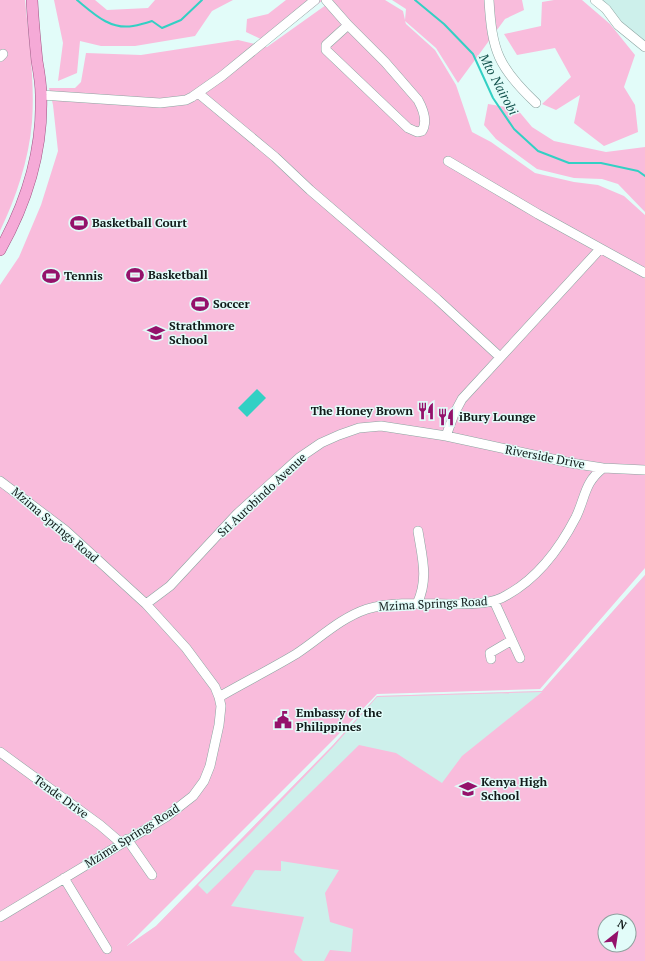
<svg xmlns="http://www.w3.org/2000/svg" width="645" height="961" font-family="'PT Serif',serif">
  <style>
    .built { fill: #cdf0eb; fill-rule: evenodd }
    .green { fill: #f9bcdc; fill-rule: evenodd }
    .water { fill: #33d0c4 }
    .lines { fill: none; stroke-linecap: round; stroke-linejoin: round }
    .stream { stroke: #33d0c4; stroke-width: 2 }
    .minor-casing { stroke: #8ca4a1; stroke-width: 10 }
    .major-casing { stroke: #a15383; stroke-width: 12 }
    .minor { stroke: #fff; stroke-width: 9 }
    .major { stroke: #f5aad7; stroke-width: 11 }
    .labels { text-anchor: middle; stroke-width: 3; stroke-linejoin: round; paint-order: stroke }
    .poi-label { font-size: 12px; font-weight: bold; fill: #111a19; stroke: #e2fcf9; text-anchor: start }
    .street-label { font-size: 12px; fill: #111a19; stroke: #e2fcf9 }
    .water-label { font-size: 13px; font-style: italic; fill: #14534e; stroke: #e2fcf9 }
  </style>
  <rect width="100%" height="100%" fill="#e2fcf9"/>
  <path class="built" d="M 603,0 L 645,0 L 645,43 L 601,2 Z
    M 645,575 L 645,961 L 106,961 L 156,926 L 333,745 L 377,696 L 542,691 ZM 605,921 L 629,921 L 629,945 L 605,945 Z"/>
  <path class="green" d="M 0,0 L 25,0 C 29,41 35,82 32,122 C 29,159 16,198 0,231 Z
    M 54,0 L 95,0 L 107,10 L 148,8 L 155,0 L 233,0 L 212,11 L 195,36 L 135,46 L 101,46 L 80,41 L 77,73 L 58,81 L 63,43 Z
    M 286,0 L 323,0 L 269,43 L 246,32 L 247,19 L 268,14 Z
    M 333,0 L 385,0 L 403,11 L 405,20 L 406,9 L 392,0 L 522,0 L 524,10 L 505,19 L 458,83 L 436,48 L 405,21 L 406,24 L 435,50 L 456,85 L 472,132 L 491,142 L 535,173 L 574,182 L 598,185 L 624,196 L 645,215 L 645,568 L 540,689 L 377,694 L 335,738 L 127,946 L 156,926 L 333,745 L 377,696 L 542,691 L 645,575 L 645,961 L 324,961 L 330,950 L 351,952 L 353,929 L 330,922 L 325,893 L 339,870 L 281,861 L 281,871 L 255,870 L 231,906 L 304,917 L 294,952 L 303,961 L 0,961 L 0,285 L 19,257 L 41,205 L 58,151 L 53,105 L 49,88 L 75,88 L 81,82 L 86,53 L 141,55 L 238,40 L 267,47 ZM 542,692 L 462,756 L 442,783 L 396,753 L 359,745 L 207,894 L 198,885 L 250,834 L 334,746 L 377,697 ZM 605,921 L 629,921 L 629,945 L 605,945 Z
    M 554,0 L 582,0 L 610,24 L 635,55 L 624,87 L 635,105 L 638,132 L 604,146 L 574,123 L 580,95 L 556,110 L 542,104 L 571,77 L 555,48 L 517,55 L 504,34 L 541,26 L 542,2 Z
    M 488,104 L 517,109 L 532,127 L 554,141 L 606,152 L 645,147 L 645,212 L 618,184 L 602,179 L 574,178 L 537,169 L 496,139 L 484,125 Z"/>
  <path class="water" d="M 257,389 L 266,398 L 247,417 L 238,408 Z"/>
  <g class="lines">
    <path class="stream" d="M 77,0 C 94,14 110,30 133,26 C 139,25 146,23 152,21 L 162,28 L 181,20 L 202,0
      M 415,0 L 444,24 L 473,54 L 493,98 L 514,129 L 538,151 L 569,163 L 601,163 L 638,171 L 645,176"/>
    <g class="minor-casing">
      <path id="minor" d="M 326,0 L 348,25 L 385,62 L 418,100 C 423,109 428,121 422,131 L 417,132 L 408,128 L 326,50 L 326,45 L 348,25
        M 489,0 C 492,51 498,67 536,103
        M 595,0 L 606,9 L 618,25 L 645,47
        M 0,57 L 3,54
        M 198,93 L 275,157 L 310,190 L 437,299 L 500,357
        M 41,95 L 160,103 L 186,100 L 192,97 L 222,76 L 315,0
        M 448,161 L 538,214 L 645,273
        M 446,436 L 454,414 L 462,399 L 600,249
        M 0,481 L 65,530 L 146,604 L 186,648 L 215,687 L 219,697 L 221,706 L 219,725 L 210,766 L 204,781 L 193,796 L 166,817 L 0,917
        M 494,601 L 520,658
        M 146,604 L 170,586 L 237,514 L 299,458 L 321,443 L 339,435 L 359,428 L 381,426 L 446,436 L 571,463 L 603,468 L 645,470
        M 417,604 C 429,579 422,557 418,531
        M 491,659 L 490,653 L 512,640
        M 219,697 C 245,682 271,669 296,654 C 319,639 340,618 367,609 C 393,601 430,604 457,604 C 474,604 493,604 507,595 C 538,578 560,548 576,517 C 586,496 584,483 603,468
        M 0,752 L 100,825 L 121,843
        M 127,839 L 152,875
        M 64,878 L 107,949"/>
    </g>
    <g class="major-casing">
      <path id="major" d="M 0,250 C 27,202 43,150 41,95 C 41,84 39,72 37,61 C 35,41 33,20 32,0"/>
    </g>
    <use href="#minor" class="minor"/>
    <use href="#major" class="major"/>
  </g>
  <defs>
    <g id="stadium-bare" transform="scale(1.38)"><path d="M0-5a6.5 5 0 1 0 0 10a6.5 5 0 1 0 0-10ZM-3.5-1.8h7v3.6h-7Z" fill="#94126b" stroke="#e2fcf9" stroke-width="2.5" paint-order="stroke"/></g>
    <g id="school-bare" transform="scale(1.38)"><path d="M0-5L7-2L0 1L-7-2ZM-4 1L0 2.5L4 1V4Q0 6-4 4Z" fill="#94126b" stroke="#e2fcf9" stroke-width="2.5" paint-order="stroke"/></g>
    <g id="restaurant-bare" transform="scale(1.38)"><path d="M-5-6h1v4h1v-4h1v4h1v-4h1v5L-1.5 .5V6h-2V.5L-5-1ZM5-6V6H3V1.5H1.5Q1.5-4 5-6Z" fill="#94126b" stroke="#e2fcf9" stroke-width="2.5" paint-order="stroke"/></g>
    <g id="civic-bare" transform="scale(1.38)"><path d="M-.6-6.5H3V-4.5H.6V-3L4-1V1h2V6H-6V1h2V-1L-.6-3ZM-1.2 2.5V6h2.4V2.5Z" fill="#94126b" stroke="#e2fcf9" stroke-width="2.5" paint-order="stroke"/></g>
  </defs>
  <g fill-rule="evenodd">
    <use href="#stadium-bare" x="79" y="223"/>
    <use href="#stadium-bare" x="135" y="275"/>
    <use href="#stadium-bare" x="51" y="276"/>
    <use href="#stadium-bare" x="200" y="304"/>
    <use href="#school-bare" x="156" y="333"/>
    <use href="#restaurant-bare" x="426" y="411"/>
    <use href="#restaurant-bare" x="446" y="417"/>
    <use href="#civic-bare" x="283" y="720"/>
    <use href="#school-bare" x="468" y="789"/>
  </g>
  <g class="labels">
    <g class="poi-label">
      <text x="92" y="227">Basketball Court</text>
      <text x="148" y="279">Basketball</text>
      <text x="64" y="280">Tennis</text>
      <text x="213" y="308">Soccer</text>
      <text x="169" y="330">Strathmore<tspan x="169" dy="14">School</tspan></text>
      <text x="413" y="415" text-anchor="end">The Honey Brown</text>
      <text x="459" y="421">iBury Lounge</text>
      <text x="296" y="717">Embassy of the<tspan x="296" dy="14">Philippines</tspan></text>
      <text x="481" y="786">Kenya High<tspan x="481" dy="14">School</tspan></text>
    </g>
    <g class="street-label">
      <text transform="translate(545 457) rotate(11)" y="4">Riverside Drive</text>
      <text transform="translate(262 495) rotate(-43)" y="4">Sri Aurobindo Avenue</text>
      <text transform="translate(55 525) rotate(40)" y="4">Mzima Springs Road</text>
      <text transform="translate(433 604) rotate(-3)" y="4">Mzima Springs Road</text>
      <text transform="translate(61 797) rotate(36)" y="4">Tende Drive</text>
      <text transform="translate(132 836) rotate(-32)" y="4">Mzima Springs Road</text>
    </g>
    <g class="water-label">
      <text transform="translate(499 84) rotate(62)" y="5">Mto Nairobi</text>
    </g>
  </g>
  <g transform="translate(617 933) rotate(30)"><circle r="19" fill="#e2fcf9" stroke="#8ea29f"/>
  <path d="M0-3L7 15L0 10L-7 15Z" fill="#94126b"/>
  <text y="-6" font-size="11" font-weight="bold" text-anchor="middle" fill="#111a19">N</text>
  </g>
</svg>
